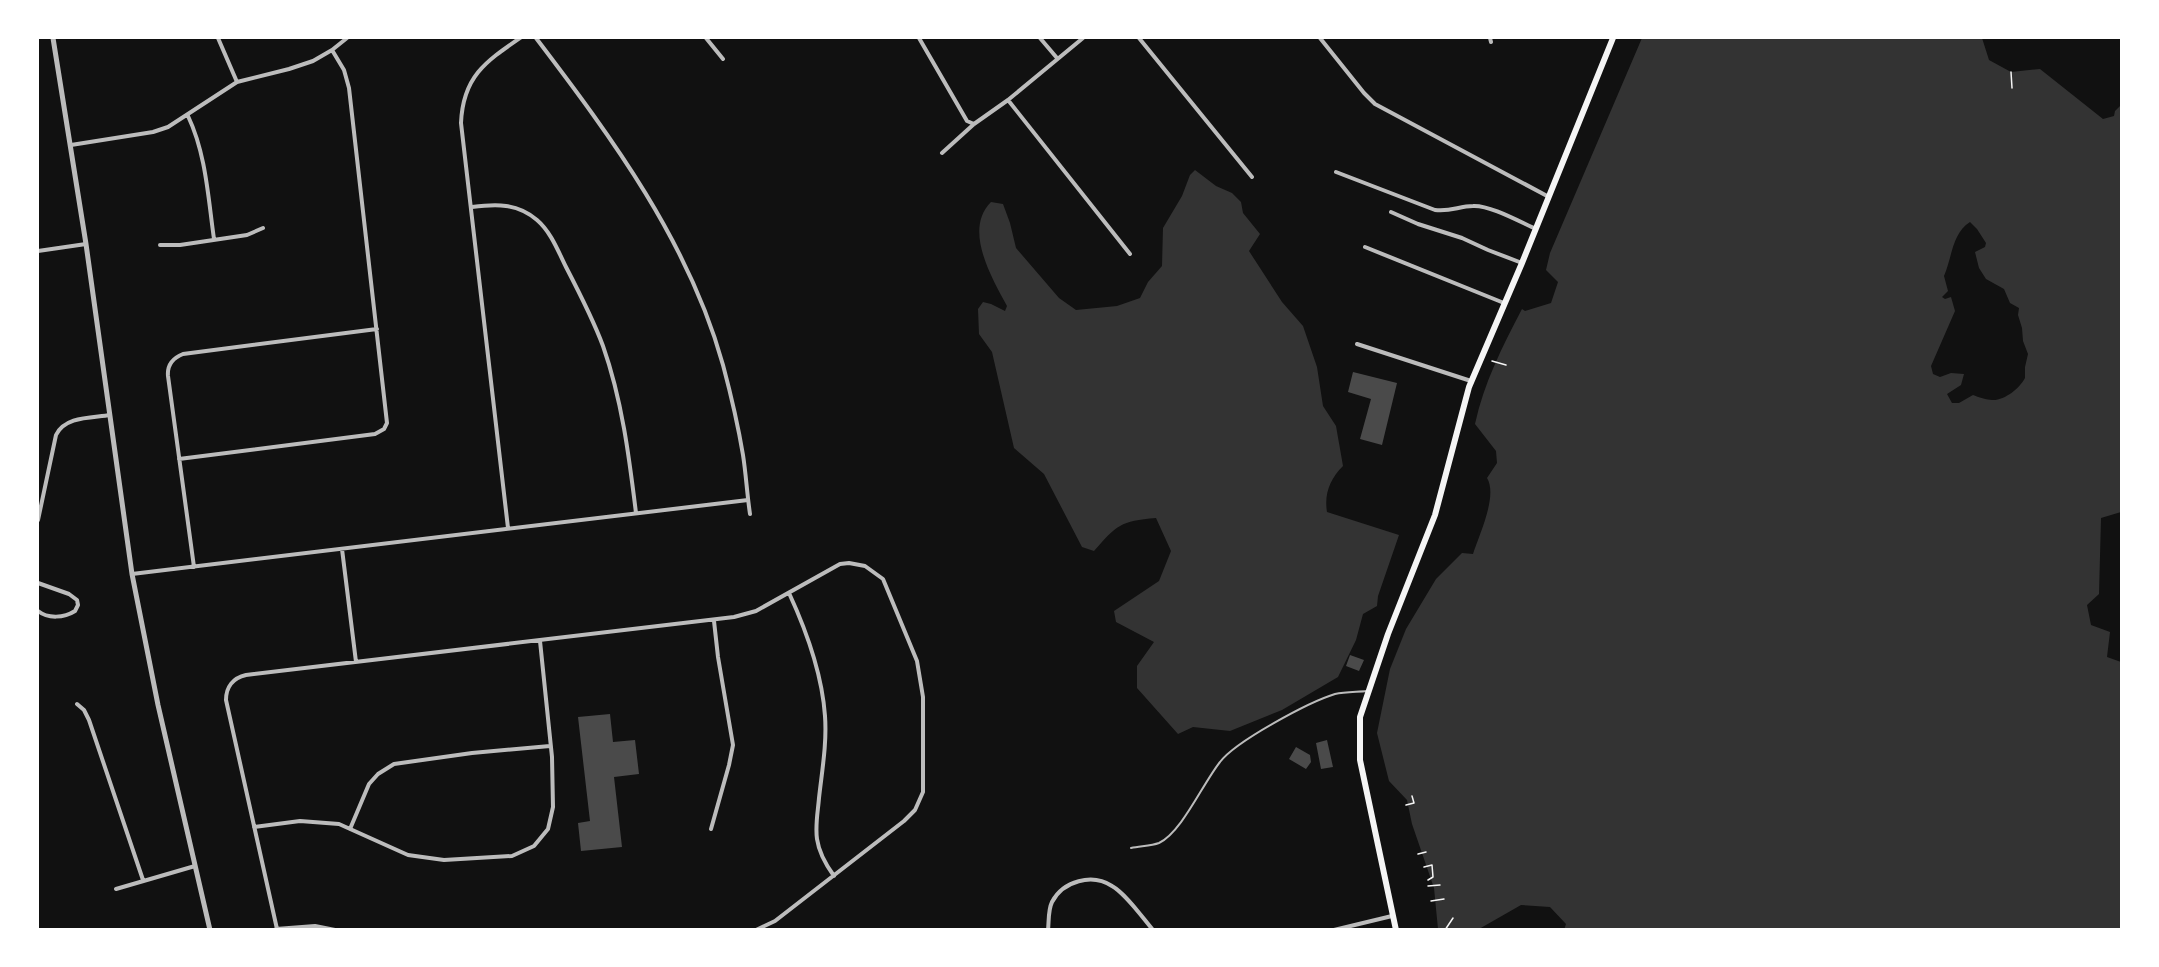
<svg xmlns="http://www.w3.org/2000/svg" width="2159" height="967" font-family="'Golos Text',sans-serif">
  <style>
    .water { fill: #333; fill-rule: evenodd }
    .building { fill: #4a4a4a }
    .lines { fill: none; stroke-linecap: round; stroke-linejoin: round }
    .path { stroke: #f5f5f5; stroke-width: 1.5 }
    .service { stroke: #bcbcbc; stroke-width: 2 }
    .minor { stroke: #bcbcbc; stroke-width: 4 }
    .tertiary { stroke: #bcbcbc; stroke-width: 5 }
    .secondary { stroke: #f5f5f5; stroke-width: 6 }
  </style>
  <rect width="100%" height="100%" fill="#111"/>
  <path class="water" d="M 1642,38 L 1982,38 L 1989,60 L 2011,72 L 2040,69 L 2103,119 L 2114,116 L 2115,111 L 2121,105 L 2121,512 L 2101,518 L 2099,594 L 2087,605 L 2091,625 L 2110,632 L 2107,657 L 2121,662 L 2121,929 L 1564,930 L 1566,924 L 1550,907 L 1521,905 L 1479,929 L 1438,929 L 1434,888 L 1412,824 L 1407,800 L 1389,781 L 1377,733 L 1390,669 L 1406,629 L 1436,579 L 1462,553 L 1473,554 C 1479,535 1498,496 1487,478 L 1497,463 L 1496,451 L 1475,424 C 1484,383 1502,347 1522,309 L 1525,311 L 1551,303 L 1558,282 L 1546,270 L 1550,253 ZM 1970,222 L 1977,229 L 1986,243 L 1985,247 L 1975,252 L 1979,268 L 1986,279 L 2004,289 L 2010,303 L 2019,308 L 2018,315 L 2022,328 L 2023,341 L 2028,354 L 2025,367 L 2025,378 C 2020,388 2004,401 1992,400 C 1987,400 1978,397 1973,395 L 1959,403 L 1952,403 L 1947,394 L 1961,385 L 1964,374 L 1951,373 L 1940,377 L 1933,374 L 1931,366 L 1955,311 L 1951,297 L 1945,299 L 1942,297 L 1948,291 L 1944,276 C 1952,258 1952,233 1970,222 Z
    M 1195,170 L 1216,186 L 1232,193 L 1241,202 L 1243,213 L 1260,234 L 1249,251 L 1282,302 L 1303,326 L 1317,367 L 1323,406 L 1336,426 L 1343,466 C 1330,479 1324,494 1327,512 L 1399,535 L 1378,596 L 1377,606 L 1363,614 L 1356,640 L 1338,677 L 1282,710 L 1230,731 L 1193,727 L 1178,734 L 1137,688 L 1137,666 L 1154,642 L 1116,622 L 1114,611 L 1159,581 L 1171,551 L 1156,518 C 1120,521 1117,525 1094,551 L 1082,547 L 1044,474 L 1014,448 L 992,352 L 979,334 L 978,309 L 983,302 L 991,304 L 1005,311 L 1007,306 C 992,278 963,230 991,202 L 1003,204 L 1010,223 L 1016,248 L 1059,298 L 1076,310 L 1117,306 L 1140,298 L 1148,282 L 1162,266 L 1163,228 L 1182,196 L 1190,175 Z"/>
  <path class="building" d="M 1353,372 L 1397,383 L 1382,445 L 1360,439 L 1371,399 L 1348,392 Z
    M 1350,655 L 1364,660 L 1359,671 L 1346,666 Z
    M 610,714 L 613,742 L 635,740 L 639,774 L 614,777 L 622,847 L 581,851 L 578,823 L 590,821 L 578,717 Z
    M 1327,740 L 1333,767 L 1321,769 L 1316,743 Z
    M 1296,747 L 1310,755 L 1311,762 L 1306,769 L 1289,759 Z"/>
  <g class="lines">
    <path class="path" d="M 2011,72 L 2012,88
      M 1492,361 L 1506,365
      M 1406,805 L 1414,803 L 1412,796
      M 1418,854 L 1426,852
      M 1424,867 L 1432,865 L 1433,877 L 1428,880
      M 1428,886 L 1440,885
      M 1431,901 L 1444,899
      M 1445,930 L 1453,918"/>
    <path class="service" d="M 1131,848 C 1140,846 1151,846 1159,843 C 1182,832 1203,783 1220,762 C 1236,741 1309,702 1335,694 C 1345,692 1357,692 1367,691"/>
    <path class="minor" d="M 218,38 L 237,82
      M 536,38 C 612,138 689,242 723,365 C 731,395 738,425 743,455 C 746,474 747,494 750,514
      M 706,38 L 723,59
      M 919,38 L 967,121 L 974,124
      M 1040,38 L 1057,58
      M 1139,38 L 1252,177
      M 1320,38 L 1364,93 L 1375,104 L 1549,197
      M 1490,38 L 1491,42
      M 1008,100 L 1130,254
      M 188,116 C 206,154 208,197 214,239
      M 71,145 L 153,132 L 168,127 L 237,82 L 289,69 L 313,61 L 332,50 L 347,38
      M 942,153 L 974,124 L 1008,100 L 1083,38
      M 1336,172 L 1435,210 C 1451,212 1459,206 1473,206 C 1490,205 1520,222 1536,229
      M 472,207 C 496,204 517,203 537,220 C 551,232 558,251 566,267 C 579,292 593,319 603,346 C 622,400 629,456 636,513
      M 1391,212 L 1418,224 L 1462,238 L 1488,250 L 1522,263
      M 160,245 L 180,245 L 247,235 L 263,228
      M 1365,247 L 1504,303
      M 38,251 L 86,244
      M 1357,344 L 1471,381
      M 179,459 L 375,434 L 384,429 L 387,423 L 349,88 L 344,70 L 332,50
      M 38,520 L 56,435 C 65,416 92,418 110,415
      M 508,528 L 461,123 C 463,77 485,62 520,38
      M 342,549 L 356,662
      M 194,567 L 168,376 C 167,365 173,358 183,354 L 377,329
      M 132,574 L 748,500
      M 38,583 L 69,594 L 77,600 L 78,605 L 75,611 C 64,618 48,619 38,611
      M 789,593 C 807,632 822,673 825,716 C 827,743 822,771 819,798 C 818,811 815,825 817,839 C 819,853 826,865 834,876
      M 77,704 L 84,710 L 89,720 L 143,880
      M 254,827 L 300,821 L 339,824 L 408,855 L 444,860 L 512,856 L 534,846 L 548,829 L 553,807 L 552,757 L 540,641
      M 350,829 L 369,784 L 378,774 L 394,764 L 472,753 L 550,746
      M 711,829 L 729,765 L 733,745 L 718,657 L 714,621
      M 116,889 L 195,866
      M 276,929 L 315,926 L 335,930
      M 277,929 L 226,700 C 226,687 233,678 246,675 L 734,617 L 756,611 L 840,564 L 849,563 L 865,566 L 883,579 L 917,661 L 923,697 L 923,792 L 915,810 L 904,821 L 775,921 L 756,930
      M 1048,930 C 1049,921 1048,910 1052,902 C 1063,881 1092,873 1112,886 C 1126,894 1142,917 1153,930
      M 1334,930 L 1392,916"/>
    <path class="tertiary" d="M 53,38 L 86,244 L 132,574 L 158,705 L 210,930"/>
    <path class="secondary" d="M 1396,930 L 1360,760 L 1360,717 L 1388,634 L 1435,515 L 1469,387 L 1522,263 L 1613,38"/>
  </g>
  <rect width="2159" height="967" fill="none" stroke="#ffffff" stroke-width="78"/>
</svg>
